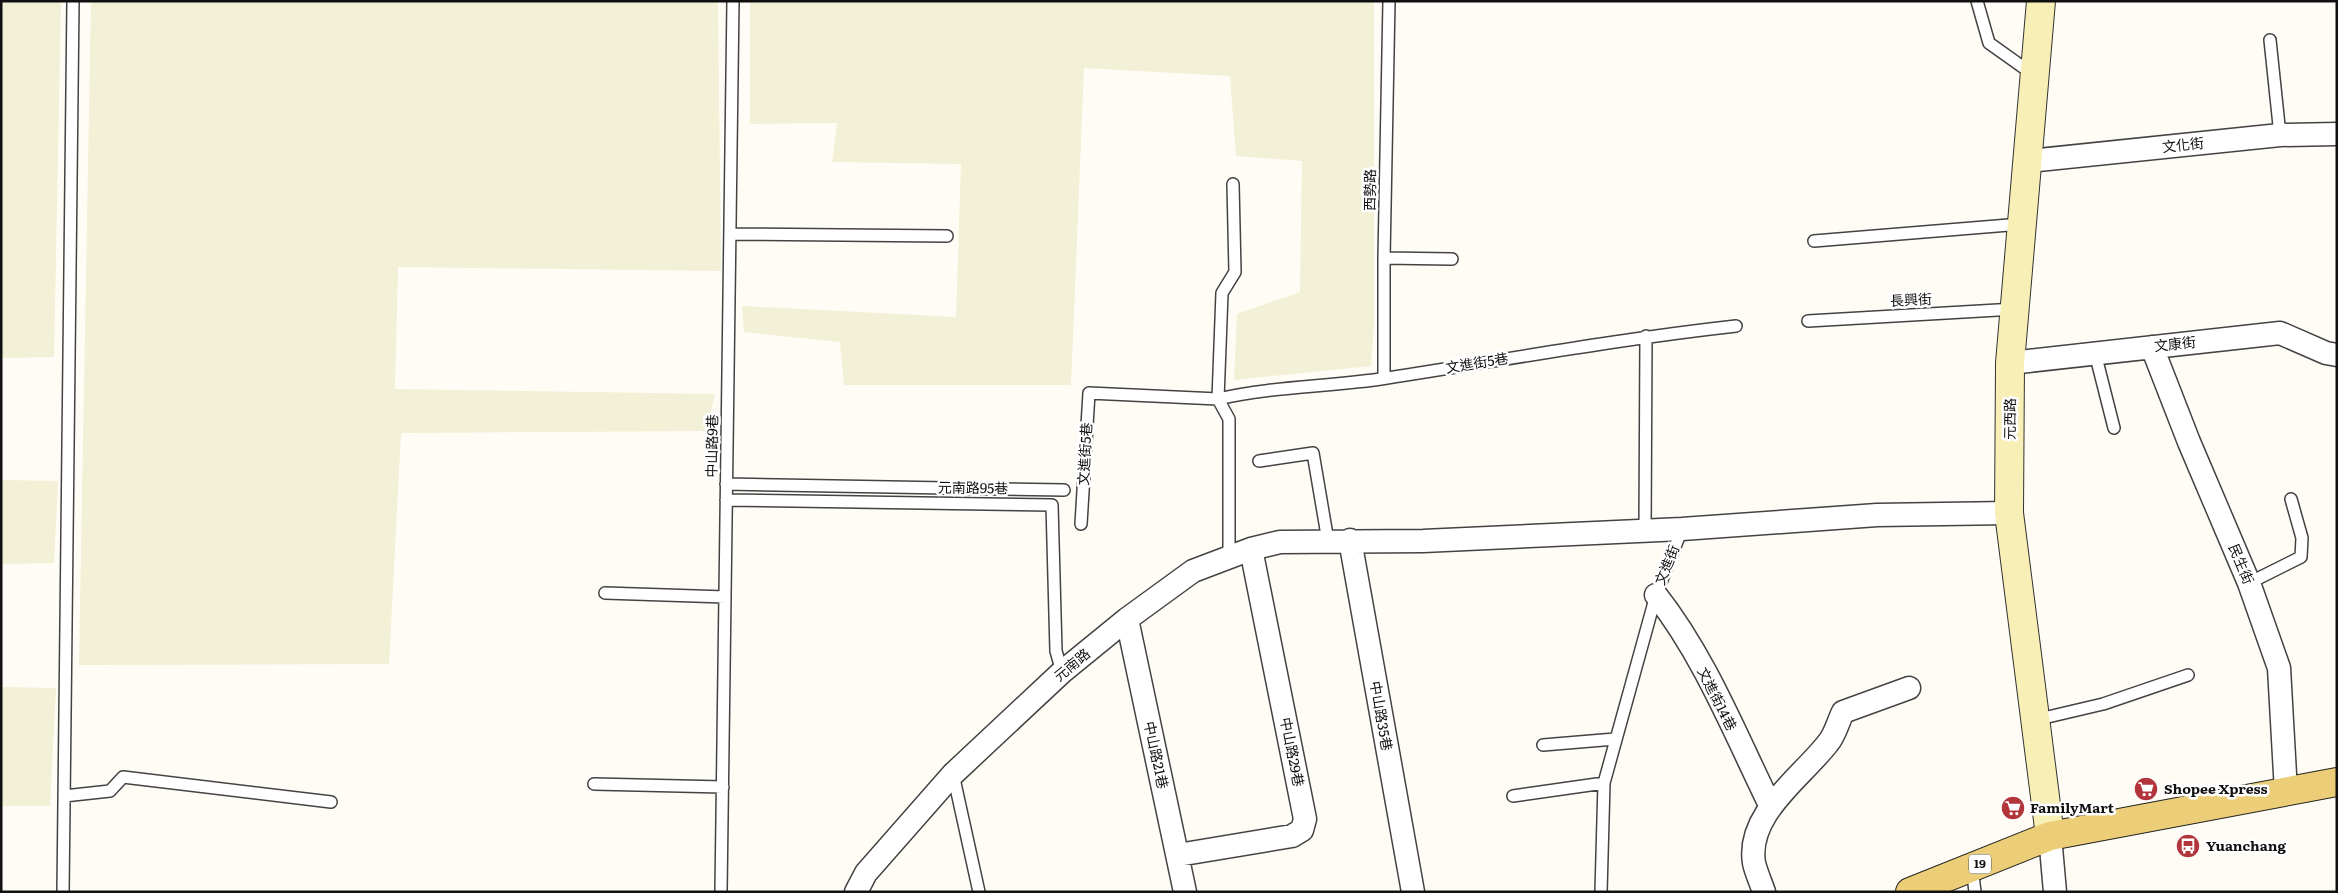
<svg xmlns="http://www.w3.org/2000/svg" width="2338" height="893" font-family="Literata,'Noto Sans TC',serif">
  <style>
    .farmland { fill: #f2f0d6 }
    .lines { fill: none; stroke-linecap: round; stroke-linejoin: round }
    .service-casing { stroke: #434343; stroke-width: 14 }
    .minor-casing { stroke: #434343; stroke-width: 25 }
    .secondary-casing { stroke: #323232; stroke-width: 30 }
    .primary-casing { stroke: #212121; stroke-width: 30 }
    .service { stroke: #fff; stroke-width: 11 }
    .minor { stroke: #fff; stroke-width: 22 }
    .secondary { stroke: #f7efb6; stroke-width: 28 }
    .primary { stroke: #ebce77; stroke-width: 28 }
    .labels { text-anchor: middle; stroke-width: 5; stroke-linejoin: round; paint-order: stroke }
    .shield { fill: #fff; stroke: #585858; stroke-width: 1 }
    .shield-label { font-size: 12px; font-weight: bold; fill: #101010 }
    .street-label { font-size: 14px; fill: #101010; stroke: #fff }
    .poi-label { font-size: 14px; font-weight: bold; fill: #101010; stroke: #fff; text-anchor: start }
  </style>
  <rect width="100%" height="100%" fill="#fefcf4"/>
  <path class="farmland" d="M 1,1 L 61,1 L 54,357 L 1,358 Z
    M 91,1 L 718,1 L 721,271 L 398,267 L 395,389 L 715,394 L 706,431 L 401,433 L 389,664 L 79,665 Z
    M 750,1 L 1374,1 L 1374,325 L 1371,366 L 1234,380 L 1237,314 L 1300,292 L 1302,161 L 1236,156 L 1230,76 L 1084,68 L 1071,385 L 844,385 L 840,342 L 744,332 L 742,306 L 956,317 L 961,164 L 832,162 L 837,123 L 750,124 Z
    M 1,480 L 58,481 L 54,563 L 1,564 Z
    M 1,687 L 56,688 L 50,806 L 1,806 Z"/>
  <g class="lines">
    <g class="service-casing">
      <path id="service" d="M 1977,1 L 1989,43 L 2034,75
        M 2270,40 L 2280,135
        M 1233,184 L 1235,272 L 1222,293 L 1218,399 C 1274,386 1331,387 1387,378 C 1504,360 1619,339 1736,326
        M 730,234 L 947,236
        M 1814,241 L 2021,224
        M 1384,258 L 1452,259
        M 1808,321 L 2015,309
        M 2095,353 L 2114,428
        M 1384,378 L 1384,258 L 1389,1
        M 1259,461 L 1313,453 L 1328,541
        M 726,484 L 1064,490
        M 726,500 L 1052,505 L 1056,651 L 1062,672
        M 1081,524 L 1089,393 L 1218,399 L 1229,419 L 1229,557
        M 1645,531 L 1646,336
        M 2249,583 L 2301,557 L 2302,538 L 2291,499
        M 605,593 L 725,597
        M 2035,720 L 2103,704 L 2188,675
        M 1543,745 L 1615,739
        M 953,774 L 979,892
        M 594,784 L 723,787
        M 64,796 L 110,791 L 123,777 L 331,802
        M 1513,796 L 1604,783
        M 1972,867 L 1975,892
        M 63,892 L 73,1
        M 721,892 L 733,1
        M 1601,892 L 1604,783 L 1656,595 L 1682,529"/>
    </g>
    <g class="minor-casing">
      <path id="minor" d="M 2029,161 L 2280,135 L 2337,134
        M 2152,347 L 2189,442 L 2249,583 L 2279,668 L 2286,792
        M 2010,363 L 2280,333 L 2326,353 L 2337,355
        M 1350,540 L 1413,892
        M 1656,595 C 1705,657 1736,736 1771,807
        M 1127,619 L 1185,892
        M 2050,836 L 2055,892
        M 1178,855 L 1292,836 L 1302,830 L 1305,819 L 1251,549
        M 856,892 L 866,873 L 953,774 L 1062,672 L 1127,619 L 1193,571 L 1251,549 L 1280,542 L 1423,541 L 1682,529 L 1877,515 L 2009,513
        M 1764,892 C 1761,883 1756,872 1754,863 C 1746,814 1802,777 1828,743 C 1835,735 1838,722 1843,712 L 1909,688"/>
    </g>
    <g class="secondary-casing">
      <path id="secondary" d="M 2041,1 L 2010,363 L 2009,513 L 2050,836"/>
    </g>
    <g class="primary-casing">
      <path id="primary" d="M 1910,892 L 2050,836 L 2337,782"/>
    </g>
    <use href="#service" class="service"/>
    <use href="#minor" class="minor"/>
    <use href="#secondary" class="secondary"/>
    <use href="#primary" class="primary"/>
  </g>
  <defs>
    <g id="supermarket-disc" transform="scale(1.25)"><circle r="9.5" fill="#b3353c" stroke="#fff"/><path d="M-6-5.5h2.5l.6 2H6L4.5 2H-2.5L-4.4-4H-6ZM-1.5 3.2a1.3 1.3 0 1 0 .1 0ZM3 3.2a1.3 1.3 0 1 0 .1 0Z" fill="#fff"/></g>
    <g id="bus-disc" transform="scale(1.25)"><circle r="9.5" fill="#b3353c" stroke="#fff"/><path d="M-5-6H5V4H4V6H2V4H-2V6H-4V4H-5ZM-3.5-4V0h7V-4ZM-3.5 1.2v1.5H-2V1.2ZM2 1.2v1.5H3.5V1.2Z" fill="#fff"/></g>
  </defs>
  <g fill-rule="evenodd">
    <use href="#supermarket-disc" x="2146" y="789"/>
    <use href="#supermarket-disc" x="2013" y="808"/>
    <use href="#bus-disc" x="2188" y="846"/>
  </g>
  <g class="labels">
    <rect class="shield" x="1969" y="854.5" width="22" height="19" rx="4"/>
    <g class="shield-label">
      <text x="1980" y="868">19</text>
    </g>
    <g class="street-label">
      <text transform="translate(2183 145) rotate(-6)" y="5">文化街</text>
      <text transform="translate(1370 190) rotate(-89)" y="5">西勢路</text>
      <text transform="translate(1911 300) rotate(-3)" y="5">長興街</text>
      <text transform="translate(2175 344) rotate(-6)" y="5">文康街</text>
      <text transform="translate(1477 363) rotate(-9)" y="5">文進街5巷</text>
      <text transform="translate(2010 419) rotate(-89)" y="5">元西路</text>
      <text transform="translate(712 446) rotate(-89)" y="5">中山路9巷</text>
      <text transform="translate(1085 454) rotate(-87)" y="5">文進街5巷</text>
      <text transform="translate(973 488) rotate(1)" y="5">元南路95巷</text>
      <text transform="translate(2241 564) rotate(67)" y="5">民生街</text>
      <text transform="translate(1667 565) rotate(-68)" y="5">文進街</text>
      <text transform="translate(1072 665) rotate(-40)" y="5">元南路</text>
      <text transform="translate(1717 699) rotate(63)" y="5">文進街14巷</text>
      <text transform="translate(1381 716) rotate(80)" y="5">中山路35巷</text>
      <text transform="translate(1292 752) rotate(79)" y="5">中山路29巷</text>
      <text transform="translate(1156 755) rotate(78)" y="5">中山路21巷</text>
    </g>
    <g class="poi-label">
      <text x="2164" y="794">Shopee Xpress</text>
      <text x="2030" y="813">FamilyMart</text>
      <text x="2206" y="851">Yuanchang</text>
    </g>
  </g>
  <rect width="2338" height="893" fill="none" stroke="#101010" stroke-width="5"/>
</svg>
